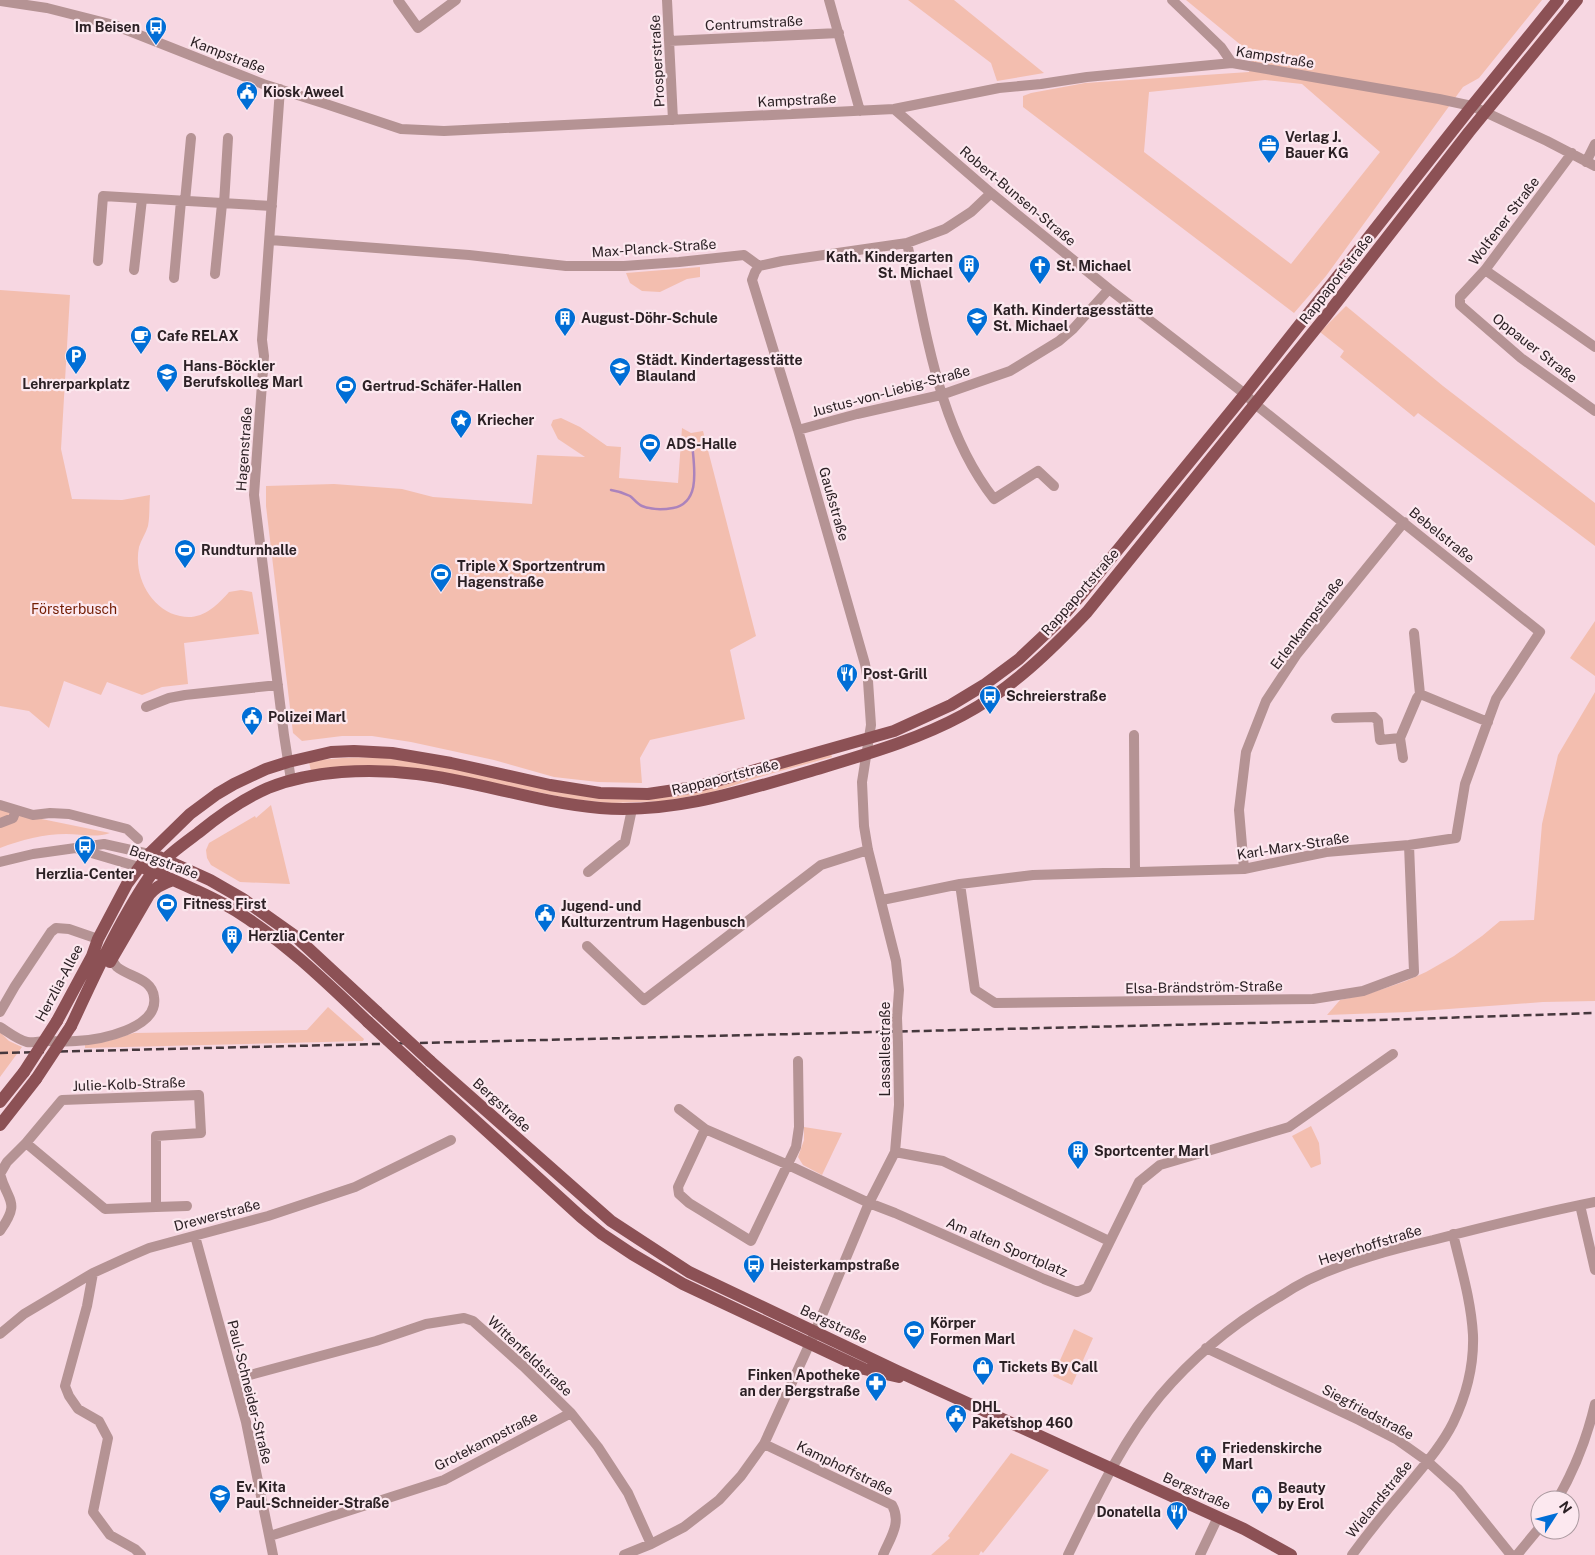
<svg xmlns="http://www.w3.org/2000/svg" width="1595" height="1555" font-family="'Public Sans',sans-serif">
  <style>
    .green { fill: #f3beaf; fill-rule: evenodd }
    .lines { fill: none; stroke-linecap: round; stroke-linejoin: round }
    .stream { stroke: #ab83bc; stroke-width: 2.5 }
    .minor { stroke: #b59394; stroke-width: 10 }
    .major { stroke: #8c5155; stroke-width: 12 }
    .rail { stroke: #46383d; stroke-width: 2.5; stroke-dasharray: 8 4; stroke-linecap: butt }
    .minor-bridge { stroke: #b59394; stroke-width: 10 }
    .major-bridge { stroke: #8c5155; stroke-width: 12 }
    .labels { text-anchor: middle; stroke-width: 4.5; stroke-linejoin: round; paint-order: stroke }
    .street-label { font-size: 14px; fill: #2c2125; stroke: #fce8ef }
    .poi-label { font-size: 14px; font-weight: bold; fill: #2c2125; stroke: #fce8ef; text-anchor: start }
    .park-label { font-size: 14px; fill: #731d03; stroke: #fce8ef }
  </style>
  <rect width="100%" height="100%" fill="#f7d7e2"/>
  <path class="green" d="M 908,0 L 954,0 L 1044,73 L 997,81 L 991,63 Z
    M 1186,0 L 1542,0 L 1479,78 L 1463,87 L 1326,276 L 1294,313 L 1023,107 L 1023,96 L 1031,93 L 1085,83 L 1249,72 L 1253,55 ZM 1265,80 L 1302,84 L 1380,152 L 1291,264 L 1144,152 L 1149,92 Z
    M 700,267 L 700,277 L 687,279 L 660,292 L 642,291 L 630,283 L 626,273 Z
    M 0,290 L 70,295 L 61,449 L 72,499 L 122,500 L 150,495 C 149,505 150,516 148,526 C 146,533 141,540 139,547 C 133,576 151,610 180,616 C 201,621 216,607 229,592 L 241,590 L 252,592 L 259,634 L 184,643 L 188,684 L 162,687 L 142,695 L 107,682 L 101,695 L 64,681 L 49,728 L 29,711 L 0,706 Z
    M 1346,306 L 1443,386 L 1595,503 L 1595,546 L 1418,413 L 1414,417 L 1340,357 L 1344,351 L 1320,332 Z
    M 561,418 L 580,427 L 607,446 L 621,447 L 619,478 L 678,483 L 682,428 L 691,433 L 703,431 L 756,636 L 730,650 L 745,719 L 650,740 L 640,758 L 642,783 L 598,782 L 554,777 L 494,760 L 411,742 L 372,736 L 342,736 L 302,741 L 293,733 L 266,506 L 266,486 L 334,484 L 402,489 L 433,497 L 532,504 L 537,455 L 585,457 L 558,439 L 551,425 L 553,420 Z
    M 1595,621 L 1595,676 L 1570,658 Z
    M 1595,692 L 1595,1001 L 1543,1002 L 1408,1012 L 1327,1015 L 1340,1000 L 1368,994 L 1406,981 L 1426,972 L 1454,956 L 1482,936 L 1500,921 L 1534,920 L 1542,824 L 1558,755 Z
    M 831,754 L 832,757 L 773,773 L 713,792 L 664,801 L 611,803 L 571,799 L 518,788 L 311,771 L 309,762 C 337,757 360,757 387,758 L 637,799 Z
    M 271,805 L 290,884 L 240,882 L 211,865 L 207,858 L 206,850 L 209,843 L 255,816 L 256,818 Z
    M 0,806 L 32,817 L 110,833 C 96,838 81,834 66,834 C 44,834 21,840 0,848 Z
    M 328,1007 L 364,1039 L 363,1041 L 85,1048 L 85,1045 L 108,1041 L 134,1033 L 307,1030 Z
    M 0,1032 L 9,1041 L 22,1047 L 0,1077 Z
    M 1311,1126 L 1319,1143 L 1321,1164 L 1311,1168 L 1292,1136 Z
    M 804,1127 L 842,1133 L 822,1175 L 803,1165 L 798,1157 L 804,1140 Z
    M 1074,1329 L 1093,1338 L 1072,1385 L 1053,1376 Z
    M 1011,1453 L 1049,1470 L 983,1553 L 981,1551 L 979,1555 L 931,1555 L 950,1538 L 948,1536 Z"/>
  <g class="lines">
    <path class="stream" d="M 611,490 C 618,491 624,493 630,496 C 634,499 637,504 642,506 C 652,510 662,510 673,508 C 703,502 693,463 692,441"/>
    <path class="minor" d="M 398,0 L 418,28 L 456,0
      M 667,0 L 673,120
      M 829,0 L 860,111
      M 1172,0 L 1221,47 L 1232,63
      M 0,1 L 47,8 L 114,25 L 263,84 L 326,104 L 401,129 L 444,131 L 894,109 L 999,88 L 1041,84 L 1087,77 L 1232,63 L 1439,99 L 1472,106 L 1547,141 L 1595,166
      M 669,41 L 839,33
      M 280,89 L 262,340 L 264,356 L 254,495 L 284,735 L 291,780
      M 1572,153 L 1485,270 L 1460,297 L 1460,305 L 1521,358 L 1595,411
      M 1586,162 L 1595,144
      M 185,201 L 191,138
      M 224,204 L 228,138
      M 270,240 L 469,255 L 566,266 L 624,266 L 679,262 L 744,255 L 759,266
      M 907,243 C 926,329 938,428 994,499 L 1038,471 L 1054,486
      M 98,261 L 103,196 L 272,206
      M 759,266 L 755,272 L 752,280 L 798,430 L 865,664 L 868,681 L 871,725 L 862,782 L 864,826 L 868,850 L 896,961 L 899,990 L 897,1018
      M 759,266 L 782,261 L 907,243 L 945,229 L 971,212 L 991,193
      M 134,270 L 142,199
      M 1485,270 L 1595,347
      M 215,274 L 222,204
      M 174,278 L 181,201
      M 798,430 L 857,414 L 941,395 L 1010,371 L 1059,341 L 1073,329 L 1109,289
      M 1414,633 L 1420,694 L 1488,722
      M 146,707 L 169,698 L 185,695 L 278,685
      M 1336,718 L 1374,717 L 1378,721 L 1380,740 L 1400,738
      M 1134,735 L 1135,872
      M 1403,758 L 1400,738 L 1417,698 L 1420,694
      M 0,805 L 33,815 L 50,813 L 69,814 L 127,829 L 138,839
      M 0,823 L 13,818 L 16,810
      M 78,849 L 139,867
      M 0,862 L 33,854 L 104,844 L 149,854
      M 1244,869 L 1239,810 L 1246,752 L 1266,701 L 1297,654 L 1404,522
      M 588,872 L 625,842 L 632,809
      M 960,884 L 975,990 L 995,1003 L 1313,999 L 1363,991 L 1414,972 L 1409,845
      M 882,900 L 960,884 L 1033,875 L 1244,869 L 1326,852 L 1409,845 L 1456,838 L 1465,784 L 1496,699 L 1540,632 L 1255,404 L 1245,394 L 1109,289 L 991,193 L 894,109
      M 587,946 L 644,1000 L 821,865 L 868,850
      M 0,1012 L 15,986 L 51,932 L 56,928 L 69,929 L 98,939
      M 0,1027 C 8,1032 18,1040 27,1042 C 32,1043 40,1041 46,1041 C 56,1041 66,1042 76,1041 C 99,1040 159,1029 154,997 C 152,978 129,977 117,967 C 114,964 111,958 109,954
      M 679,1109 L 705,1129 L 786,1164 L 869,1203 L 895,1213 L 1044,1279 L 1077,1292 L 1087,1288 L 1139,1182 L 1160,1165 L 1289,1127 L 1393,1054
      M 705,1129 L 678,1187 L 679,1194 L 689,1203 L 751,1241 L 796,1147 L 799,1127 L 798,1061
      M 895,1152 L 943,1161 L 1109,1241
      M 1580,1205 L 1595,1270
      M 156,1207 L 187,1206
      M 0,1231 C 21,1201 8,1203 0,1174 L 7,1162 L 26,1143 L 62,1100 L 199,1095 L 201,1133 L 156,1136 L 156,1207 L 105,1209 L 26,1143
      M 195,1236 L 246,1422 L 273,1555
      M 93,1273 L 87,1306 L 65,1386 L 69,1396 L 78,1409 L 99,1421 L 108,1438 L 93,1512 L 110,1535 L 135,1549 L 141,1555
      M 0,1334 L 24,1314 L 93,1273 L 128,1257 L 149,1248 L 268,1216 L 355,1187 L 451,1140
      M 1206,1348 L 1359,1420 L 1396,1439 L 1427,1461 L 1458,1489 L 1511,1555
      M 235,1379 L 376,1341 L 426,1324 L 464,1318 L 473,1321 L 523,1366 L 571,1413 L 598,1447 L 628,1493 L 651,1544
      M 764,1444 L 892,1505 C 902,1523 890,1538 883,1555
      M 1557,1500 C 1575,1469 1587,1438 1595,1404
      M 270,1536 L 444,1480 L 571,1413
      M 624,1555 L 651,1544 L 684,1527 L 719,1500 L 741,1476 L 764,1444 L 815,1332 L 869,1203 L 895,1152 L 899,1105 L 898,1044
      M 1068,1555 C 1095,1500 1121,1443 1160,1396 C 1194,1356 1234,1323 1279,1297 C 1288,1291 1298,1285 1308,1280 C 1348,1261 1390,1250 1433,1240 C 1487,1226 1541,1213 1595,1202
      M 1200,1555 L 1218,1517
      M 1352,1555 C 1368,1533 1386,1511 1404,1490 C 1421,1469 1441,1447 1453,1423 C 1466,1396 1474,1365 1473,1335 C 1471,1300 1461,1268 1453,1234
      M 1517,1555 L 1540,1527"/>
    <path class="major" d="M 159,857 L 210,880 L 243,899 L 271,919 L 295,936 L 377,1012
      M 146,869 L 153,871 C 181,884 210,895 236,911 C 285,942 326,982 368,1022
      M 110,962 L 149,895 C 155,887 164,883 173,880
      M 57,1021 L 92,956 L 98,939 L 127,884 L 149,854 L 190,814 L 217,794 L 234,784 L 266,769 L 288,762 L 331,752 L 354,751 L 392,753 L 451,763 L 550,785 L 600,793 L 648,794 L 695,787 L 894,731 L 951,705 L 984,685 L 1019,659 L 1055,625 L 1085,590 L 1245,394 L 1472,106 L 1558,0
      M 71,1026 C 89,988 106,949 127,913 C 135,899 143,885 153,872 C 165,857 182,845 198,833 C 220,815 243,799 268,788 C 312,770 370,768 417,774 C 478,781 538,803 600,808 C 673,814 742,791 811,771 C 863,755 915,741 963,715 C 1011,689 1050,651 1087,612 L 1326,316 L 1469,132 L 1577,0
      M 430,1061 L 611,1221 L 689,1272 L 897,1371 L 1244,1529 L 1291,1555
      M 421,1071 L 581,1217 L 602,1234 L 632,1254 L 683,1284 L 864,1369 L 899,1377
      M 0,1102 L 24,1072
      M 0,1125 L 36,1079"/>
    <path class="rail" d="M 0,1053 L 1378,1020 L 1595,1013"/>
    <path class="minor-bridge" d="M 897,1018 L 898,1044"/>
    <path class="major-bridge" d="M 377,1012 L 430,1061
      M 368,1022 L 421,1071
      M 24,1072 L 57,1021
      M 36,1079 L 71,1026"/>
  </g>
  <defs>
    <g id="bus-pin" transform="scale(1.125)"><path d="M0 17L-7.5 6A9.5 9.5 0 1 1 7.5 6Z" fill="#006ed6" stroke="#fce8ef"/><path d="M-5-6H5V4H4V6H2V4H-2V6H-4V4H-5ZM-3.5-4V0h7V-4ZM-3.5 1.2v1.5H-2V1.2ZM2 1.2v1.5H3.5V1.2Z" fill="#fff"/></g>
    <g id="civic-pin" transform="scale(1.125)"><path d="M0 17L-7.5 6A9.5 9.5 0 1 1 7.5 6Z" fill="#006ed6" stroke="#fce8ef"/><path d="M-.6-6.5H3V-4.5H.6V-3L4-1V1h2V6H-6V1h2V-1L-.6-3ZM-1.2 2.5V6h2.4V2.5Z" fill="#fff"/></g>
    <g id="office-pin" transform="scale(1.125)"><path d="M0 17L-7.5 6A9.5 9.5 0 1 1 7.5 6Z" fill="#006ed6" stroke="#fce8ef"/><path d="M-6-3h4V-5.5h4V-3h4V5H-6ZM-1-4.5V-3h2v-1.5ZM-6 0V1H6V0Z" fill="#fff"/></g>
    <g id="building-pin" transform="scale(1.125)"><path d="M0 17L-7.5 6A9.5 9.5 0 1 1 7.5 6Z" fill="#006ed6" stroke="#fce8ef"/><path d="M-4-6H4V6H1V3H-1V6H-4ZM-2.5-4.3h1.7v1.8h-1.7ZM.8-4.3h1.7v1.8H.8ZM-2.5-1h1.7V.8h-1.7ZM.8-1h1.7V.8H.8Z" fill="#fff"/></g>
    <g id="church-pin" transform="scale(1.125)"><path d="M0 17L-7.5 6A9.5 9.5 0 1 1 7.5 6Z" fill="#006ed6" stroke="#fce8ef"/><path d="M-1.2-6h2.4v3.5h3.3v2.4h-3.3V6h-2.4V-.1h-3.3v-2.4h3.3Z" fill="#fff"/></g>
    <g id="school-pin" transform="scale(1.125)"><path d="M0 17L-7.5 6A9.5 9.5 0 1 1 7.5 6Z" fill="#006ed6" stroke="#fce8ef"/><path d="M0-5L7-2L0 1L-7-2ZM-4 1L0 2.5L4 1V4Q0 6-4 4Z" fill="#fff"/></g>
    <g id="cafe-pin" transform="scale(1.125)"><path d="M0 17L-7.5 6A9.5 9.5 0 1 1 7.5 6Z" fill="#006ed6" stroke="#fce8ef"/><path d="M-5.5-4.5H6V0H3Q3 3.5 0 3.5H-2.5Q-5.5 3.5-5.5 0ZM3-3.2v2h1.7v-2ZM-6 4.5H4V6H-6Z" fill="#fff"/></g>
    <g id="parking-pin" transform="scale(1.125)"><path d="M0 17L-7.5 6A9.5 9.5 0 1 1 7.5 6Z" fill="#006ed6" stroke="#fce8ef"/><path d="M-3.5-5.5H1a3.5 3.5 0 0 1 0 7H-1V5.5H-3.5ZM-1-3.4V-.6H.8a1.4 1.4 0 0 0 0-2.8Z" fill="#fff"/></g>
    <g id="stadium-pin" transform="scale(1.125)"><path d="M0 17L-7.5 6A9.5 9.5 0 1 1 7.5 6Z" fill="#006ed6" stroke="#fce8ef"/><path d="M0-5a6.5 5 0 1 0 0 10a6.5 5 0 1 0 0-10ZM-3.5-1.8h7v3.6h-7Z" fill="#fff"/></g>
    <g id="sight-pin" transform="scale(1.125)"><path d="M0 17L-7.5 6A9.5 9.5 0 1 1 7.5 6Z" fill="#006ed6" stroke="#fce8ef"/><path d="M0-6L1.8-2.2L6-1.7L2.9 1.2L3.7 5.4L0 3.3L-3.7 5.4L-2.9 1.2L-6-1.7L-1.8-2.2Z" fill="#fff"/></g>
    <g id="restaurant-pin" transform="scale(1.125)"><path d="M0 17L-7.5 6A9.5 9.5 0 1 1 7.5 6Z" fill="#006ed6" stroke="#fce8ef"/><path d="M-5-6h1v4h1v-4h1v4h1v-4h1v5L-1.5 .5V6h-2V.5L-5-1ZM5-6V6H3V1.5H1.5Q1.5-4 5-6Z" fill="#fff"/></g>
    <g id="shop-pin" transform="scale(1.125)"><path d="M0 17L-7.5 6A9.5 9.5 0 1 1 7.5 6Z" fill="#006ed6" stroke="#fce8ef"/><path d="M-5-2.5h2.3a2.7 3.5 0 0 1 5.4 0H5L5.5 6h-11ZM-1.5-2.5h3a1.5 2.3 0 0 0-3 0Z" fill="#fff"/></g>
    <g id="pharmacy-pin" transform="scale(1.125)"><path d="M0 17L-7.5 6A9.5 9.5 0 1 1 7.5 6Z" fill="#006ed6" stroke="#fce8ef"/><path d="M-2-6h4v4h4v4h-4v4h-4v-4h-4v-4h4Z" fill="#fff"/></g>
  </defs>
  <g fill-rule="evenodd">
    <use href="#bus-pin" x="156" y="27"/>
    <use href="#civic-pin" x="247" y="92"/>
    <use href="#office-pin" x="1269" y="145"/>
    <use href="#building-pin" x="969" y="265"/>
    <use href="#church-pin" x="1040" y="266"/>
    <use href="#building-pin" x="565" y="318"/>
    <use href="#school-pin" x="977" y="318"/>
    <use href="#cafe-pin" x="141" y="336"/>
    <use href="#parking-pin" x="76" y="356"/>
    <use href="#school-pin" x="620" y="368"/>
    <use href="#school-pin" x="167" y="374"/>
    <use href="#stadium-pin" x="346" y="386"/>
    <use href="#sight-pin" x="461" y="420"/>
    <use href="#stadium-pin" x="650" y="444"/>
    <use href="#stadium-pin" x="185" y="550"/>
    <use href="#stadium-pin" x="441" y="574"/>
    <use href="#restaurant-pin" x="847" y="674"/>
    <use href="#bus-pin" x="990" y="696"/>
    <use href="#civic-pin" x="252" y="717"/>
    <use href="#bus-pin" x="85" y="846"/>
    <use href="#stadium-pin" x="167" y="904"/>
    <use href="#civic-pin" x="545" y="914"/>
    <use href="#building-pin" x="232" y="936"/>
    <use href="#building-pin" x="1078" y="1151"/>
    <use href="#bus-pin" x="754" y="1265"/>
    <use href="#stadium-pin" x="914" y="1331"/>
    <use href="#shop-pin" x="983" y="1367"/>
    <use href="#pharmacy-pin" x="876" y="1383"/>
    <use href="#civic-pin" x="956" y="1415"/>
    <use href="#church-pin" x="1206" y="1456"/>
    <use href="#school-pin" x="220" y="1495"/>
    <use href="#shop-pin" x="1262" y="1496"/>
    <use href="#restaurant-pin" x="1177" y="1512"/>
  </g>
  <g class="labels">
    <g class="street-label">
      <text transform="translate(754 23) rotate(-3)" y="5">Centrumstraße</text>
      <text transform="translate(228 55) rotate(21)" y="5">Kampstraße</text>
      <text transform="translate(1275 57) rotate(9)" y="5">Kampstraße</text>
      <text transform="translate(657 61) rotate(-93)" y="5">Prosperstraße</text>
      <text transform="translate(797 100) rotate(-3)" y="5">Kampstraße</text>
      <text transform="translate(1018 196) rotate(40)" y="5">Robert-Bunsen-Straße</text>
      <text transform="translate(1504 221) rotate(-53)" y="5">Wolfener Straße</text>
      <text transform="translate(654 248) rotate(-4)" y="5">Max-Planck-Straße</text>
      <text transform="translate(1336 279) rotate(-52)" y="5">Rappaportstraße</text>
      <text transform="translate(1535 348) rotate(38)" y="5">Oppauer Straße</text>
      <text transform="translate(891 391) rotate(-15)" y="5">Justus-von-Liebig-Straße</text>
      <text transform="translate(244 449) rotate(-86)" y="5">Hagenstraße</text>
      <text transform="translate(834 504) rotate(74)" y="5">Gaußstraße</text>
      <text transform="translate(1442 535) rotate(39)" y="5">Bebelstraße</text>
      <text transform="translate(1080 592) rotate(-49)" y="5">Rappaportstraße</text>
      <text transform="translate(1307 623) rotate(-53)" y="5">Erlenkampstraße</text>
      <text transform="translate(725 777) rotate(-14)" y="5">Rappaportstraße</text>
      <text transform="translate(1293 846) rotate(-9)" y="5">Karl-Marx-Straße</text>
      <text transform="translate(164 862) rotate(20)" y="5">Bergstraße</text>
      <text transform="translate(59 983) rotate(-62)" y="5">Herzlia-Allee</text>
      <text transform="translate(1204 987) rotate(-1)" y="5">Elsa-Brändström-Straße</text>
      <text transform="translate(885 1049) rotate(-90)" y="5">Lassallestraße</text>
      <text transform="translate(129 1084) rotate(-2)" y="5">Julie-Kolb-Straße</text>
      <text transform="translate(502 1105) rotate(42)" y="5">Bergstraße</text>
      <text transform="translate(217 1215) rotate(-15)" y="5">Drewerstraße</text>
      <text transform="translate(1370 1245) rotate(-17)" y="5">Heyerhoffstraße</text>
      <text transform="translate(1007 1247) rotate(23)" y="5">Am alten Sportplatz</text>
      <text transform="translate(834 1324) rotate(25)" y="5">Bergstraße</text>
      <text transform="translate(530 1356) rotate(43)" y="5">Wittenfeldstraße</text>
      <text transform="translate(250 1392) rotate(76)" y="5">Paul-Schneider-Straße</text>
      <text transform="translate(1368 1412) rotate(28)" y="5">Siegfriedstraße</text>
      <text transform="translate(486 1441) rotate(-27)" y="5">Grotekampstraße</text>
      <text transform="translate(845 1468) rotate(26)" y="5">Kamphoffstraße</text>
      <text transform="translate(1197 1491) rotate(24)" y="5">Bergstraße</text>
      <text transform="translate(1379 1499) rotate(-51)" y="5">Wielandstraße</text>
    </g>
    <g class="poi-label">
      <text x="140" y="32" text-anchor="end">Im Beisen</text>
      <text x="263" y="97">Kiosk Aweel</text>
      <text x="1285" y="142">Verlag J.<tspan x="1285" dy="16">Bauer KG</tspan></text>
      <text x="953" y="262" text-anchor="end">Kath. Kindergarten<tspan x="953" dy="16">St. Michael</tspan></text>
      <text x="1056" y="271">St. Michael</text>
      <text x="993" y="315">Kath. Kindertagesstätte<tspan x="993" dy="16">St. Michael</tspan></text>
      <text x="581" y="323">August-Döhr-Schule</text>
      <text x="157" y="341">Cafe RELAX</text>
      <text x="636" y="365">Städt. Kindertagesstätte<tspan x="636" dy="16">Blauland</tspan></text>
      <text x="183" y="371">Hans-Böckler<tspan x="183" dy="16">Berufskolleg Marl</tspan></text>
      <text x="76" y="389" text-anchor="middle">Lehrerparkplatz</text>
      <text x="362" y="391">Gertrud-Schäfer-Hallen</text>
      <text x="477" y="425">Kriecher</text>
      <text x="666" y="449">ADS-Halle</text>
      <text x="201" y="555">Rundturnhalle</text>
      <text x="457" y="571">Triple X Sportzentrum<tspan x="457" dy="16">Hagenstraße</tspan></text>
      <text x="863" y="679">Post-Grill</text>
      <text x="1006" y="701">Schreierstraße</text>
      <text x="268" y="722">Polizei Marl</text>
      <text x="85" y="879" text-anchor="middle">Herzlia-Center</text>
      <text x="183" y="909">Fitness First</text>
      <text x="561" y="911">Jugend- und<tspan x="561" dy="16">Kulturzentrum Hagenbusch</tspan></text>
      <text x="248" y="941">Herzlia Center</text>
      <text x="1094" y="1156">Sportcenter Marl</text>
      <text x="770" y="1270">Heisterkampstraße</text>
      <text x="930" y="1328">Körper<tspan x="930" dy="16">Formen Marl</tspan></text>
      <text x="999" y="1372">Tickets By Call</text>
      <text x="860" y="1380" text-anchor="end">Finken Apotheke<tspan x="860" dy="16">an der Bergstraße</tspan></text>
      <text x="972" y="1412">DHL<tspan x="972" dy="16">Paketshop 460</tspan></text>
      <text x="1222" y="1453">Friedenskirche<tspan x="1222" dy="16">Marl</tspan></text>
      <text x="236" y="1492">Ev. Kita<tspan x="236" dy="16">Paul-Schneider-Straße</tspan></text>
      <text x="1278" y="1493">Beauty<tspan x="1278" dy="16">by Erol</tspan></text>
      <text x="1161" y="1517" text-anchor="end">Donatella</text>
    </g>
    <g class="park-label">
      <text x="74" y="614">Försterbusch</text>
    </g>
  </g>
  <g transform="translate(1555 1515) rotate(54)"><circle r="24" fill="#fce8ef" stroke="#a9989e"/>
  <path d="M0-4L9 19L0 12L-9 19Z" fill="#006ed6"/>
  <text y="-8" font-size="14" font-weight="bold" text-anchor="middle" fill="#2c2125">N</text>
  </g>
</svg>
